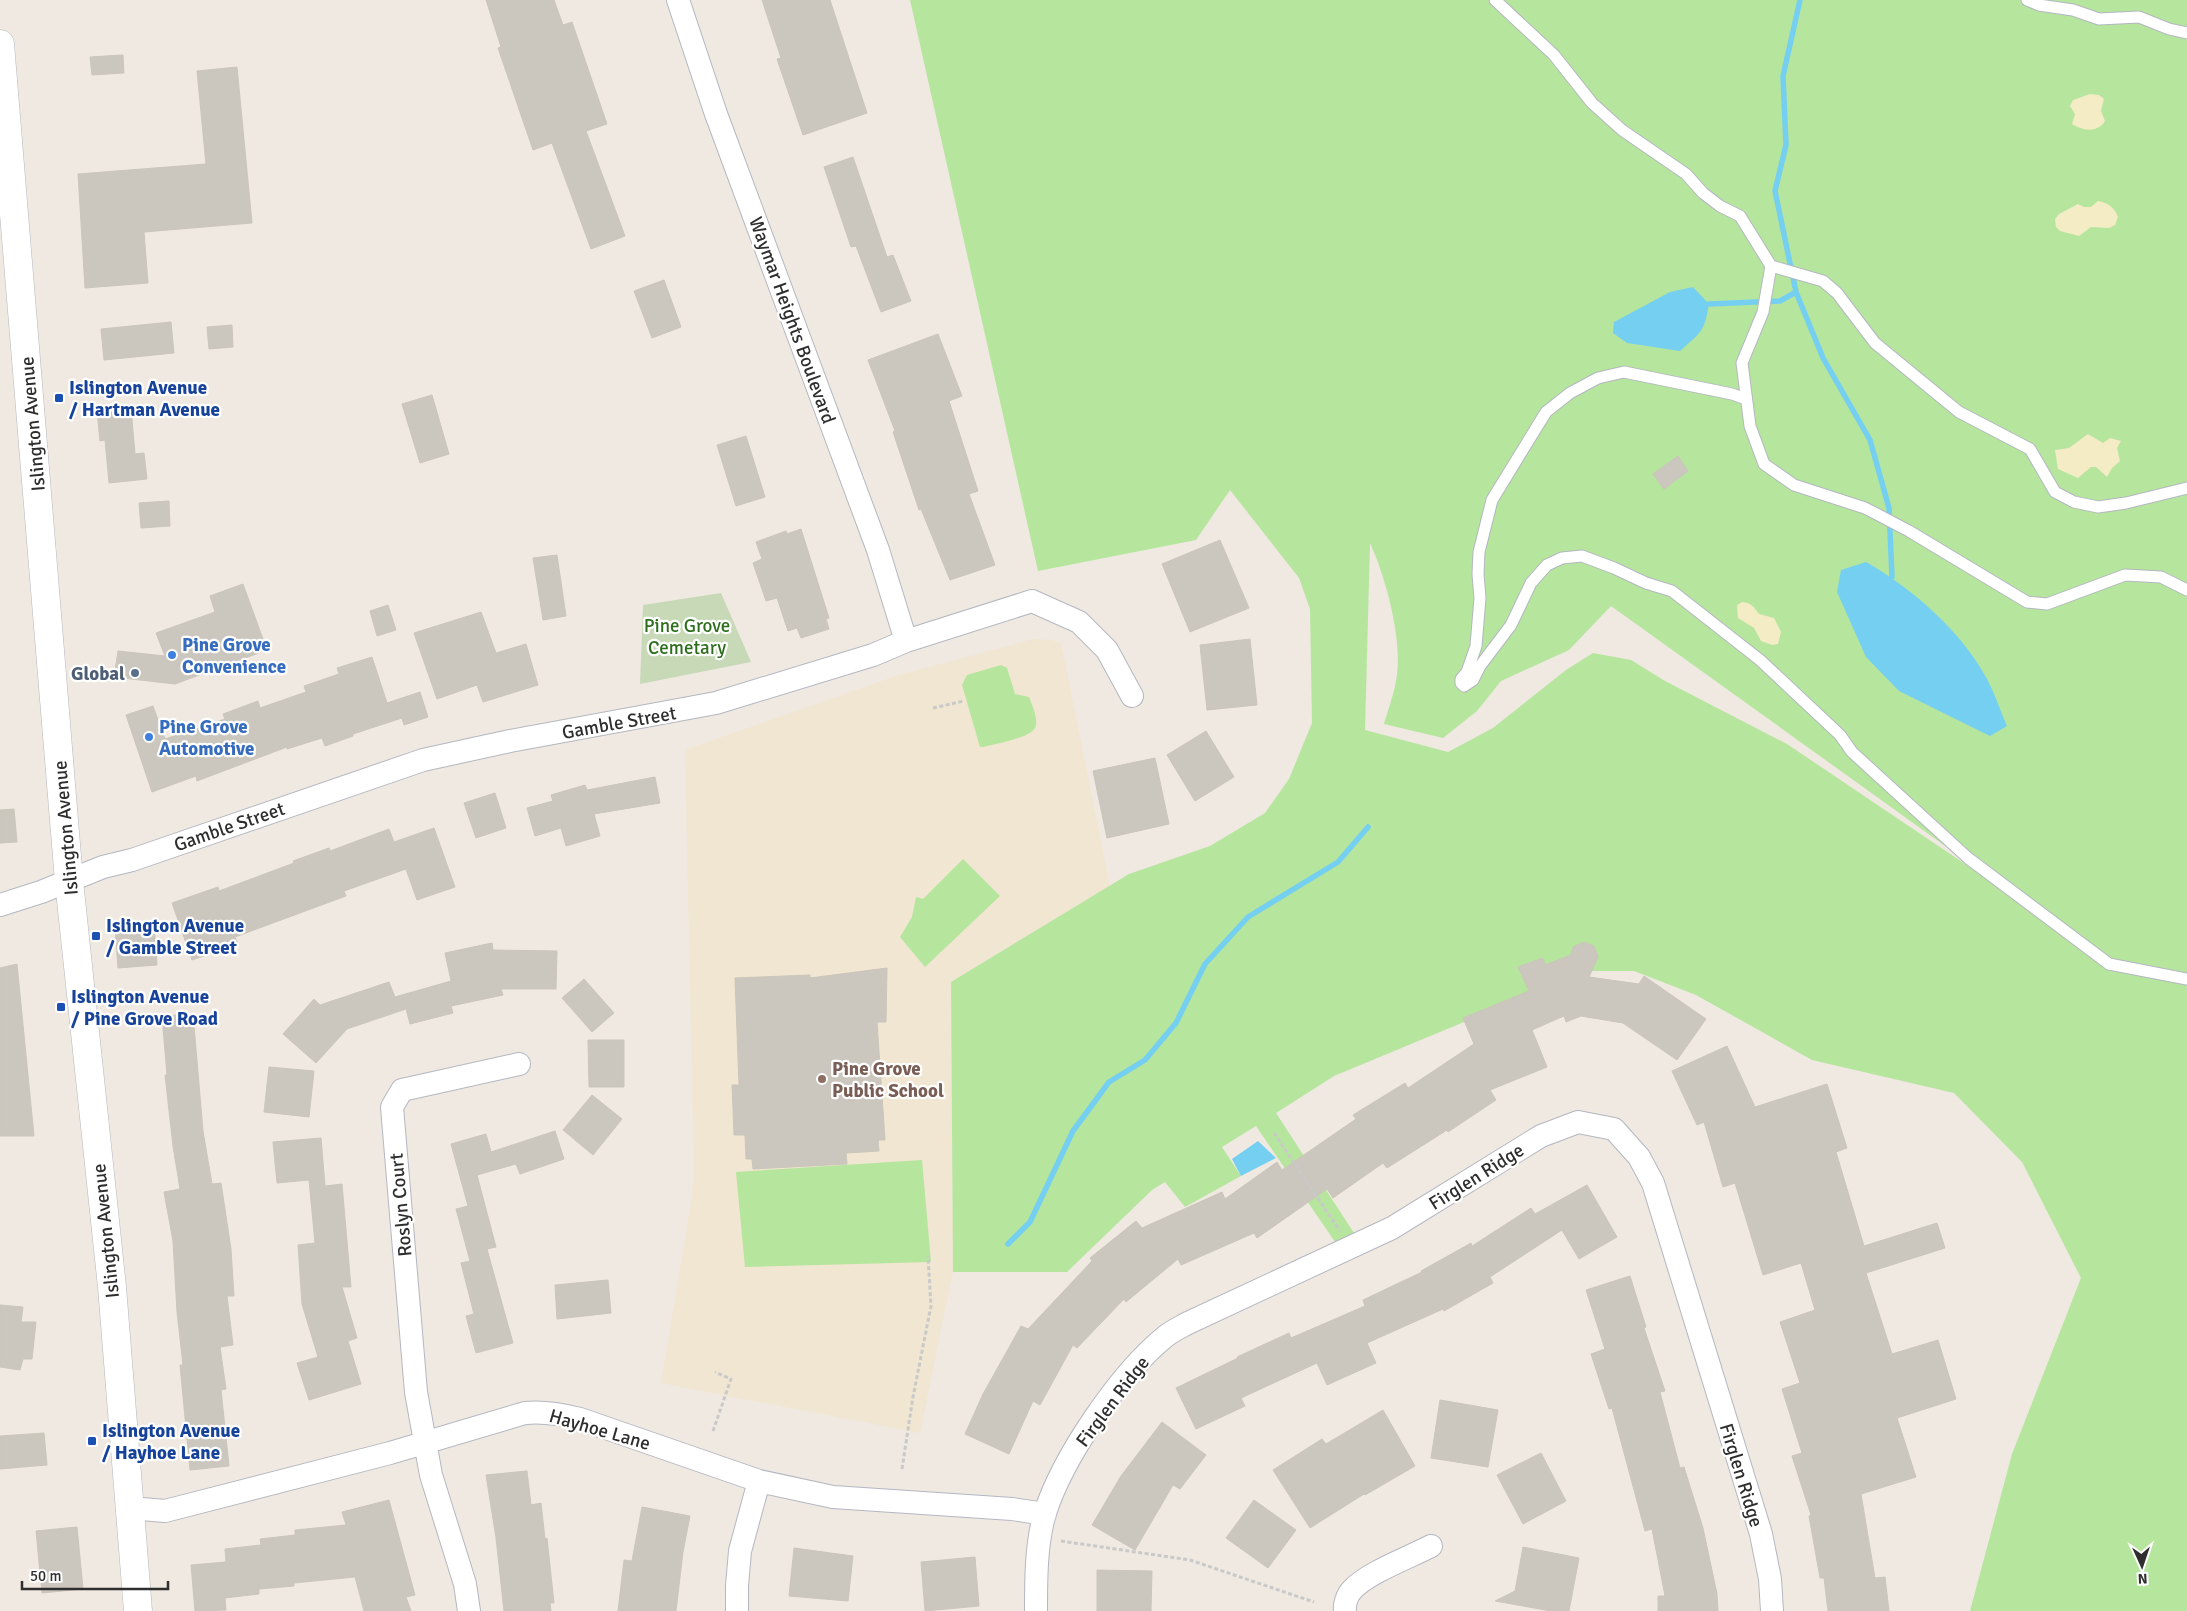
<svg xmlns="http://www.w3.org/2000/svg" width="2187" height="1611" font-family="Signika,sans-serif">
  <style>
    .education { fill: #f0e6d1 }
    .green { fill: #b6e59e; fill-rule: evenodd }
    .sand { fill: #f3ecc5 }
    .cemetery { fill: #c8d9b8 }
    .water { fill: #75cff0 }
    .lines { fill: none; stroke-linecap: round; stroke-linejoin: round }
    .stream { stroke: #75cff0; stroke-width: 5.5 }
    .building { fill: #cbc7bf; stroke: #cbc5ba }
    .service-casing { stroke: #b4b7c1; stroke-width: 13 }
    .minor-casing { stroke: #b4b7c1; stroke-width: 24 }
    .secondary-casing { stroke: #b4b7c1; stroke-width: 29 }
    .path { stroke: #c9c9c9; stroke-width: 3; stroke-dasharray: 4 2.5; stroke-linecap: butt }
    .service { stroke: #fff; stroke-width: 11 }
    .minor { stroke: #fff; stroke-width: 22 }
    .secondary { stroke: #fff; stroke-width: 28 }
    .transit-dot { fill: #1a4fb4; stroke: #fff; stroke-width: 2 }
    .shop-dot { fill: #3f7fe0; stroke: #fff; stroke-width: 2 }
    .service-dot { fill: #5c6f8a; stroke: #fff; stroke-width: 2 }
    .education-dot { fill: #8d6e63; stroke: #fff; stroke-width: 2 }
    .labels { text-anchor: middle; stroke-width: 4.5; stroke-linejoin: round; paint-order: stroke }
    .street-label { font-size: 19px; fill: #2e2e2e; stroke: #fff }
    .transit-label { font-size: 19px; font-weight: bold; fill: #164399; stroke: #fff; text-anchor: start }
    .park-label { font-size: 19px; fill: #2c6e1b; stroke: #fff }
    .shop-label { font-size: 19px; font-weight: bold; fill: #366cbe; stroke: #fff; text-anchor: start }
    .service-label { font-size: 19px; font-weight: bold; fill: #4e5e75; stroke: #fff; text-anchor: end }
    .education-label { font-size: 19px; font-weight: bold; fill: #785e54; stroke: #fff; text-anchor: start }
  </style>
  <rect width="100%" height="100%" fill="#efe9e1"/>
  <path class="education" d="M 1034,639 L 1051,640 L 1061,643 L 1110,886 L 951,982 L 953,1272 L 920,1433 L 661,1383 L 691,1203 L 694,1175 L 685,750 L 899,675 Z"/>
  <path class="green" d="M 910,0 L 2187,0 L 2187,1611 L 1970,1611 L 2012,1454 L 2081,1278 L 2022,1162 L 1954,1093 L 1812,1060 L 1696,995 L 1634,971 L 1587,971 L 1334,1076 L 1276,1113 L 1354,1233 L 1335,1242 L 1256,1126 L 1222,1147 L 1241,1176 L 1185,1207 L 1165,1182 L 1152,1190 L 1067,1272 L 953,1272 L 951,982 L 1129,874 L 1210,846 L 1265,813 L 1289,779 L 1312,723 L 1310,609 L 1299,578 L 1230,490 L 1196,540 L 1038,571 ZM 1370,543 C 1386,578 1402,638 1397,675 C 1395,692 1388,709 1384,724 L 1443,738 L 1477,711 L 1501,681 L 1569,650 L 1611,606 L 1994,881 L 2020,901 L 1787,744 L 1665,681 L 1631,660 L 1593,653 L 1566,670 L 1493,728 L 1448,752 L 1365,730 Z
    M 1001,665 L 1007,668 L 1015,694 L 1029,697 C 1032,705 1039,720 1035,728 C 1030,738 994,744 983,747 L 980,747 L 962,685 L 967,675 Z
    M 963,859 L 1000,896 L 925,967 L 900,937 L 912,917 L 916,897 L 923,899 Z
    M 922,1160 L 931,1262 L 745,1267 L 736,1172 Z"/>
  <path class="sand" d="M 2090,94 L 2099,95 L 2104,99 L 2101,111 L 2105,121 C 2098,133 2082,131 2072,124 L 2075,114 L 2070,106 L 2073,100 Z
    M 2098,201 C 2108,203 2114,207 2118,217 L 2115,225 L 2109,228 L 2091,227 L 2079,236 L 2060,231 L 2056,227 L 2055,219 L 2059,214 L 2078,204 L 2084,207 L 2091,207 Z
    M 2088,434 L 2103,443 L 2110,438 L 2121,441 L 2117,448 L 2120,461 L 2112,468 L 2107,477 L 2096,467 L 2091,467 L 2078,478 L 2058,469 L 2055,450 L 2069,448 Z
    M 1742,602 C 1752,603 1753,606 1759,614 L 1774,618 L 1781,632 L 1778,644 L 1772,645 L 1761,641 L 1754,628 L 1738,618 L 1737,605 Z"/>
  <path class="cemetery" d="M 721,593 L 751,662 L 640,684 L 643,605 Z"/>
  <path class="water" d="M 1693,287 L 1709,304 C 1704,333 1701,332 1680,351 L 1627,343 L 1613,333 L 1614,322 L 1670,292 Z
    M 1866,562 C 1912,588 1962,632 1987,679 C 1995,694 2000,710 2007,726 L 1990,736 L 1899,691 L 1866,657 L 1837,592 L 1841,570 Z
    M 1258,1141 L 1276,1158 L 1241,1176 L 1232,1159 Z"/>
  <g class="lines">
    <path class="stream" d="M 1800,0 L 1783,76 L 1786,145 L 1775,191 L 1796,292 L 1823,358 L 1870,440 L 1889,508 L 1892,577
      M 1709,304 L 1780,301 L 1796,292
      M 1008,1244 L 1030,1222 L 1073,1131 L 1109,1082 L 1145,1060 L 1176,1023 L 1205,964 L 1248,917 L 1338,862 L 1368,827"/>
  </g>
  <path class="building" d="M 486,0 L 554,0 L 563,25 L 572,22 L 607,124 L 586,131 L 625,236 L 591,249 L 552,143 L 533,150 L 498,48 L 501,47 Z
    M 762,0 L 830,0 L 867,113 L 803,135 L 777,59 L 781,58 Z
    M 123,55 L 124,73 L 92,75 L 90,57 Z
    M 237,67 L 252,223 L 144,232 L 148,283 L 85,288 L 78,174 L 206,164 L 197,71 Z
    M 853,157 L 887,257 L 893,255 L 911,301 L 881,312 L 856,246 L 851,247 L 824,167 Z
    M 664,280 L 681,327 L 652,338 L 634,291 Z
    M 171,322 L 174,353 L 104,360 L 101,329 Z
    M 232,325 L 233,347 L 209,349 L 207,327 Z
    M 938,334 L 962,396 L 949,401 L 978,491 L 969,494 L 995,565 L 950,580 L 921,509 L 919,510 L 893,432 L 895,431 L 868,360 Z
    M 432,395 L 449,454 L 420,463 L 402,404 Z
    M 131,408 L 135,454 L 144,453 L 147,479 L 109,483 L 105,440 L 100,441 L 97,411 Z
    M 746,436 L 765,497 L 736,506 L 717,445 Z
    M 1678,456 L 1688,471 L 1664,489 L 1653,474 Z
    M 169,501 L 170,526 L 141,528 L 139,503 Z
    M 801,529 L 829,618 L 826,619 L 829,629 L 801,638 L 797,628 L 788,631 L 777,598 L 766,601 L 753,563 L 762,559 L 756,542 L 786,531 L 787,534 Z
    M 1220,540 L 1249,608 L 1190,632 L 1162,564 Z
    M 557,555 L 566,616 L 543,620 L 533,558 Z
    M 243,584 L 267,650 L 175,684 L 114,677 L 118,651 L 165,656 L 156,633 L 215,612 L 210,596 Z
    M 388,605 L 396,630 L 377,636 L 370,611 Z
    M 481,612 L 496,653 L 526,644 L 538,685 L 483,702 L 477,685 L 437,699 L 414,633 Z
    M 1250,639 L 1257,705 L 1207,710 L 1200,645 Z
    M 372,657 L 387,703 L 420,692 L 428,717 L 404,725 L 402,718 L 353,734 L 353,736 L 325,746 L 322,738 L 287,749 L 287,747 L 197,781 L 196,776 L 152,792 L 126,715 L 153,706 L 165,739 L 225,719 L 223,714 L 258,701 L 260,708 L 306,692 L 304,686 L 339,674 L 337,668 Z
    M 1206,731 L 1234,777 L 1195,801 L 1167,755 Z
    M 1155,758 L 1169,824 L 1107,838 L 1093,771 Z
    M 655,777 L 660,803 L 594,814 L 600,836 L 566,846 L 561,828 L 535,836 L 527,808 L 553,801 L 551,795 L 585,785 L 587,790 Z
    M 495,793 L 506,828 L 476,838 L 464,803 Z
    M 14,809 L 17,842 L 0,843 L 0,810 Z
    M 434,828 L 455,887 L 417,900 L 406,869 L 344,891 L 346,896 L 235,937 L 238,944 L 192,960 L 172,903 L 218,887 L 219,891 L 294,863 L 293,861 L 329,848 L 330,851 L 389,829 L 394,842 Z
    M 154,925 L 157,965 L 118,968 L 115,928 Z
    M 1584,942 L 1594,946 L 1598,957 L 1589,977 L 1639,984 L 1644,976 L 1706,1019 L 1677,1060 L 1623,1023 L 1581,1016 L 1566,1022 L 1564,1016 L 1532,1030 L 1547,1067 L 1490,1090 L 1496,1100 L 1448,1132 L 1447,1130 L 1387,1168 L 1383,1163 L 1333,1198 L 1327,1189 L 1257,1238 L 1254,1233 L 1181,1265 L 1178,1259 L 1126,1302 L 1124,1299 L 1077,1348 L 1073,1345 L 1040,1405 L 1033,1401 L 1009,1454 L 965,1434 L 983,1394 L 1021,1326 L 1028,1329 L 1092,1261 L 1090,1258 L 1136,1221 L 1142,1228 L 1222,1192 L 1225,1199 L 1277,1162 L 1282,1170 L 1356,1119 L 1353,1115 L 1405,1083 L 1408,1088 L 1474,1044 L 1463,1018 L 1529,991 L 1518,967 L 1543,958 L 1545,965 L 1571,955 L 1573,947 Z
    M 492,943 L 493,950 L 557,951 L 556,989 L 501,989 L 503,995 L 451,1006 L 453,1013 L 410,1024 L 406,1009 L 347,1029 L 316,1063 L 283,1034 L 314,999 L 320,1005 L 389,982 L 395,997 L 451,981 L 445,953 Z
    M 17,964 L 34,1136 L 0,1136 L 0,968 Z
    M 887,968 L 886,1022 L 877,1022 L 885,1140 L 878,1140 L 879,1151 L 846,1153 L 847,1164 L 753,1169 L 752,1159 L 746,1159 L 745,1135 L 734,1135 L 732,1085 L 739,1085 L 735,978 L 810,975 L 810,978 Z
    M 584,979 L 614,1013 L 592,1032 L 562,998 Z
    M 193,1014 L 203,1131 L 212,1184 L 221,1183 L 231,1249 L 234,1296 L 227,1296 L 233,1345 L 220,1347 L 226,1389 L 221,1390 L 229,1466 L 190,1470 L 180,1365 L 183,1365 L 177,1312 L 173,1241 L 164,1192 L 180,1189 L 173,1146 L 165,1075 L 167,1075 L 162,1016 Z
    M 588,1040 L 624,1040 L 624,1087 L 589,1087 Z
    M 1727,1046 L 1755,1107 L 1827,1084 L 1847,1148 L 1836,1152 L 1864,1246 L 1937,1223 L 1945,1248 L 1866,1273 L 1892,1354 L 1938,1340 L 1956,1399 L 1897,1418 L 1916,1477 L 1861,1494 L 1875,1578 L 1885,1577 L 1889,1611 L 1828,1611 L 1824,1578 L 1820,1578 L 1809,1516 L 1811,1515 L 1792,1456 L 1802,1453 L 1782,1389 L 1800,1383 L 1780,1322 L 1815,1310 L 1801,1263 L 1763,1275 L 1735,1183 L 1723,1187 L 1704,1122 L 1697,1125 L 1672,1071 Z
    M 269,1067 L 314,1071 L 309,1117 L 264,1112 Z
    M 592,1095 L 622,1119 L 593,1155 L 563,1130 Z
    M 555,1131 L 564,1159 L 520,1174 L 516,1164 L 477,1175 L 496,1247 L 487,1249 L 513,1343 L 476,1353 L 466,1316 L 474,1314 L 461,1263 L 470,1261 L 456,1209 L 468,1206 L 451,1144 L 486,1134 L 491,1152 Z
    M 321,1138 L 325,1186 L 342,1184 L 351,1287 L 342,1287 L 357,1338 L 348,1341 L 361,1384 L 309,1400 L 297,1363 L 318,1357 L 302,1304 L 298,1245 L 315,1243 L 309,1180 L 277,1183 L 273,1142 Z
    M 1587,1185 L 1617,1237 L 1579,1259 L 1562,1230 L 1490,1277 L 1493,1283 L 1444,1311 L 1443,1309 L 1367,1343 L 1376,1363 L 1327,1385 L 1317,1363 L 1241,1398 L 1245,1406 L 1196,1429 L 1176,1388 L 1238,1358 L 1237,1357 L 1289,1333 L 1291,1338 L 1365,1306 L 1363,1300 L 1422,1272 L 1421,1271 L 1471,1243 L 1472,1246 L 1531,1208 L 1535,1214 Z
    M 1630,1276 L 1646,1327 L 1644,1328 L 1665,1391 L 1660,1392 L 1680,1468 L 1684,1467 L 1703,1528 L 1717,1594 L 1718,1611 L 1658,1611 L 1658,1596 L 1665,1596 L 1652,1529 L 1645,1531 L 1612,1408 L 1609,1409 L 1591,1354 L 1605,1349 L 1586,1290 Z
    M 608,1280 L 611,1313 L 557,1319 L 555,1285 Z
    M 0,1305 L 23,1307 L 21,1322 L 36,1322 L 32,1359 L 23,1359 L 20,1370 L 0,1367 Z
    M 1440,1400 L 1498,1410 L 1488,1467 L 1431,1458 Z
    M 1383,1410 L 1415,1466 L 1365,1495 L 1364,1494 L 1310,1528 L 1273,1470 L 1322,1439 L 1326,1444 Z
    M 1162,1422 L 1206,1455 L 1180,1489 L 1173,1485 L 1135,1550 L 1092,1525 L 1121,1476 Z
    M 44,1433 L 47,1465 L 0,1469 L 0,1436 Z
    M 1541,1453 L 1566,1501 L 1523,1524 L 1497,1475 Z
    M 527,1471 L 531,1505 L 541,1503 L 545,1539 L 547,1538 L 554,1603 L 550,1603 L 551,1611 L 504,1611 L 496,1538 L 486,1475 Z
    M 389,1500 L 415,1595 L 406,1597 L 411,1611 L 364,1611 L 355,1577 L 294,1583 L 294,1586 L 259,1589 L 259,1594 L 225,1598 L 226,1610 L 195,1611 L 191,1565 L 226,1562 L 225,1549 L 261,1545 L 260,1539 L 295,1535 L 295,1530 L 346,1525 L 342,1512 Z
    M 1254,1500 L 1296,1530 L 1268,1568 L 1226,1538 Z
    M 642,1507 L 690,1516 L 683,1552 L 676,1611 L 618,1611 L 624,1560 L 632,1561 Z
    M 77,1527 L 83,1589 L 42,1593 L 36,1531 Z
    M 1523,1547 L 1579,1558 L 1569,1611 L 1551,1611 L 1495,1601 L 1515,1591 Z
    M 794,1548 L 853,1556 L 848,1601 L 789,1596 Z
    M 975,1557 L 979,1606 L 925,1611 L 921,1562 Z
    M 1097,1570 L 1152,1571 L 1151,1611 L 1097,1611 Z"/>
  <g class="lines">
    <g class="service-casing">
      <path id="service" d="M 1495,0 L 1554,55 L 1592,103 L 1622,130 L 1686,174 L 1703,193 L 1720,206 L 1740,216 L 1771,266 L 1763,312 L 1742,363 L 1750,426 L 1764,464 L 1794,485 L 1865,508 L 1909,531 L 2027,602 L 2047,604 L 2125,575 L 2161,577 L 2187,590
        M 2027,0 L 2039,5 L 2073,10 L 2099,19 L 2139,17 L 2169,29 L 2187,33
        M 1771,266 L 1823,281 L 1837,293 L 1875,343 L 1959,412 L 2030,449 L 2055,492 L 2074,502 L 2098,507 L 2126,503 L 2187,488
        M 1746,399 L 1732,394 L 1624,372 L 1598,378 L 1570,393 L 1546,412 L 1492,500 L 1479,552 L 1478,574 L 1480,598 L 1476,646 L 1467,672 L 1461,679 L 1461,683 L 1464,686 L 1473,680 L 1480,666 L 1511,625 L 1531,583 L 1547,565 L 1562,558 L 1582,556 L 1614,568 L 1646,583 L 1672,591 L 1760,660 L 1840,735 L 1852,752 L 1968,858 L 2109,964 L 2187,979"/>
    </g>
    <g class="minor-casing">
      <path id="minor" d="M 678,0 L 716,114 L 878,550 L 906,641
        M 0,905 L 41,892 L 103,867 L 132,860 L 423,760 L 510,741 L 716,703 L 873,655 L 906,641 L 1032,601 L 1079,622 L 1107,650 L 1132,696
        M 130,1508 L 165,1511 L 390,1453 L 525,1413 C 544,1411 561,1414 580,1419 L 759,1481 L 833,1497 L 1012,1509 L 1045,1514
        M 469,1611 L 465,1584 L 431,1475 L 416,1392 L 392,1107 L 402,1090 L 519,1064
        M 737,1611 L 737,1586 L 740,1551 L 759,1481
        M 1036,1611 C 1036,1580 1036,1543 1045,1513 C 1063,1457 1120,1373 1166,1336 C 1172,1331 1181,1327 1188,1323 L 1392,1228 L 1541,1136 L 1578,1122 L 1614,1129 L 1639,1157 L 1653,1183 L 1761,1534 L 1770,1579 L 1772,1611
        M 1345,1611 C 1344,1605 1347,1595 1352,1590 C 1367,1573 1410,1557 1431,1546"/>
    </g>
    <g class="secondary-casing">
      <path id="secondary" d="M 0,44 L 69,881 L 112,1287 L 138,1611"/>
    </g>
    <path class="path" d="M 933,708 L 964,701
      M 1274,1133 L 1340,1231
      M 713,1431 L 731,1379 L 715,1372
      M 902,1469 L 913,1397 L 931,1306 L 928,1256
      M 1061,1541 L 1190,1560 L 1314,1602"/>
    <use href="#service" class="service"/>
    <use href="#minor" class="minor"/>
    <use href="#secondary" class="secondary"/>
  </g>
  <g class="transit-dot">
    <rect x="54" y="393" width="10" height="10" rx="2.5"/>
    <rect x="91" y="931" width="10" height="10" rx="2.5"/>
    <rect x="56" y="1002" width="10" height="10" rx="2.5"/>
    <rect x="87" y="1436" width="10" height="10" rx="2.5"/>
  </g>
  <g class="shop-dot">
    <circle cx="172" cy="655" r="5"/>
    <circle cx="149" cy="737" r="5"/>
  </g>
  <circle class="service-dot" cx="135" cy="673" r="5"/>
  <circle class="education-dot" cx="822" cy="1079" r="5"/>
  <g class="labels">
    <g class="street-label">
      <text transform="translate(793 320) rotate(70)" y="7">Waymar Heights Boulevard</text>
      <text transform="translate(32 424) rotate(-95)" y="7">Islington Avenue</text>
      <text transform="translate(619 722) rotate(-10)" y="7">Gamble Street</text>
      <text transform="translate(229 826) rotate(-19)" y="7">Gamble Street</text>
      <text transform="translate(65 828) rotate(-95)" y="7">Islington Avenue</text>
      <text transform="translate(1476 1176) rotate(-32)" y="7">Firglen Ridge</text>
      <text transform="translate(400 1205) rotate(-95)" y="7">Roslyn Court</text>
      <text transform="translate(105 1231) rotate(-96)" y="7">Islington Avenue</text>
      <text transform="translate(1112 1401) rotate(-53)" y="7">Firglen Ridge</text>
      <text transform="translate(600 1429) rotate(16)" y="7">Hayhoe Lane</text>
      <text transform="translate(1742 1475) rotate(73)" y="7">Firglen Ridge</text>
    </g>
    <g class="transit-label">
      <text x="69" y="394">Islington Avenue<tspan x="69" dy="22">/ Hartman Avenue</tspan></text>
      <text x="106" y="932">Islington Avenue<tspan x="106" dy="22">/ Gamble Street</tspan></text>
      <text x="71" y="1003">Islington Avenue<tspan x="71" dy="22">/ Pine Grove Road</tspan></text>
      <text x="102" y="1437">Islington Avenue<tspan x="102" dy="22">/ Hayhoe Lane</tspan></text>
    </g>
    <g class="park-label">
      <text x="687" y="632">Pine Grove<tspan x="687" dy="22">Cemetary</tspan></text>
    </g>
    <g class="shop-label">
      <text x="182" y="651">Pine Grove<tspan x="182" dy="22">Convenience</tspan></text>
      <text x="159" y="733">Pine Grove<tspan x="159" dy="22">Automotive</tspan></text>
    </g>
    <g class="service-label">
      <text x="125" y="680">Global</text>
    </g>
    <g class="education-label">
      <text x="832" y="1075">Pine Grove<tspan x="832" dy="22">Public School</tspan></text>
    </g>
  </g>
  <g transform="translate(2142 1566) rotate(177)" stroke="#ffffff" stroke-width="4" paint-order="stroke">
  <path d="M0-4L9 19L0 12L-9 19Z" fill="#2e2e2e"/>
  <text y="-8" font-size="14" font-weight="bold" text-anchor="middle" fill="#2e2e2e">N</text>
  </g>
  <path d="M22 1581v8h146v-8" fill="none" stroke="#2e2e2e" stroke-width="2.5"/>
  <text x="30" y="1581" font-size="15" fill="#2e2e2e" stroke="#ffffff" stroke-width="4" paint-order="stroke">50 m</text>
</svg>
